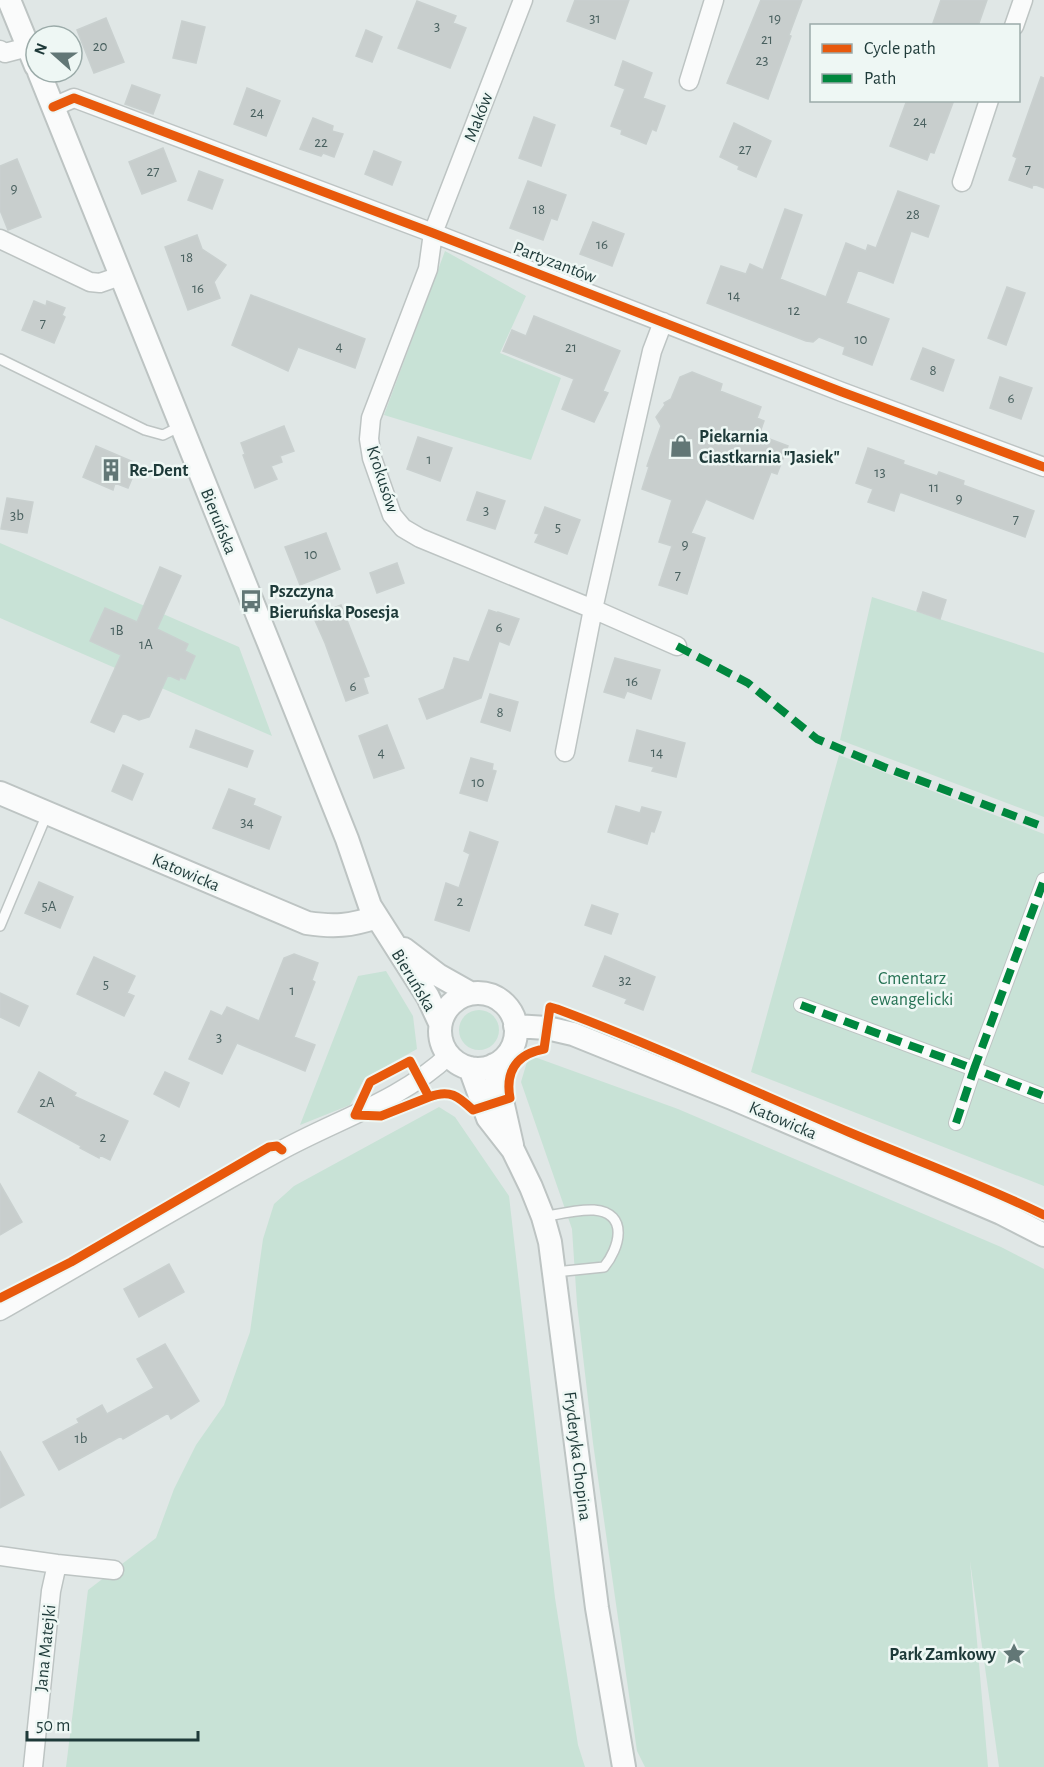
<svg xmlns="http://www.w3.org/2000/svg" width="1044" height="1767" font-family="'Alegreya Sans',sans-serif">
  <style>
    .green { fill: #c8e2d6 }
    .building { fill: #c8cecd; stroke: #c9d0cf; stroke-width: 1.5 }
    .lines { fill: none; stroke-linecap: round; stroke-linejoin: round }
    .service-casing { stroke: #bdc4c3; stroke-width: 12 }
    .pedestrian-casing { stroke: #bdc4c3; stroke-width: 16 }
    .minor-casing { stroke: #bdc4c3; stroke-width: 21 }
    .tertiary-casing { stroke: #bdc4c3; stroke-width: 26 }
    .service { stroke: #fafbfb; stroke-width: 9 }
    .pedestrian { stroke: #fafbfb; stroke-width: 14 }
    .minor { stroke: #fafbfb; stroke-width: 18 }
    .tertiary { stroke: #fafbfb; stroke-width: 22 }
    .quiet { stroke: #00873e; stroke-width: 8; stroke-dasharray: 15 8; stroke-linecap: butt }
    .cycleway-casing { stroke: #eef7f4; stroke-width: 13 }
    .cycleway { stroke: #e8590c; stroke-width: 9 }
    .labels { text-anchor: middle; stroke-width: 5; stroke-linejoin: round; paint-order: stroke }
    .number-label { font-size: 15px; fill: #49605f }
    .street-label { font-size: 18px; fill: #1e3a39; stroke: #eef7f4 }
    .poi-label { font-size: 18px; font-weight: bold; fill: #1e3a39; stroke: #eef7f4; text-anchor: start }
    .park-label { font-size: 18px; fill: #277355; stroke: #eef7f4 }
  </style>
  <rect width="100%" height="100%" fill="#e0e7e6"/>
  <path class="green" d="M 445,251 L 526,296 L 500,353 L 561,378 L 531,460 L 384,415 Z
    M 0,543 L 239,647 L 272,736 L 0,618 Z
    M 872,597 L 1044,653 L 1044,817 L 840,740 Z
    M 839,755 L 1044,834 L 1044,1186 L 751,1072 Z
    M 386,971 L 413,1016 L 417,1049 L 365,1078 L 350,1105 L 300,1125 L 358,976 Z
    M459 1030a20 20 0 1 1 40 0a20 20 0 1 1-40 0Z
    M 529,1055 L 678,1109 L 1001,1247 L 1044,1269 L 1044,1767 L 999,1767 L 970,1561 L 988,1767 L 645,1767 L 637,1751 L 593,1443 L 577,1304 L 572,1229 L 521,1082 Z
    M 439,1107 L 455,1117 L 509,1196 L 555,1598 L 578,1745 L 585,1767 L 66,1767 L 88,1590 L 156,1538 L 174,1489 L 196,1445 L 224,1405 L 250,1332 L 263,1239 L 274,1204 L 294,1186 Z"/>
  <path class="building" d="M 575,0 L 629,0 L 615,39 L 567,21 Z
    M 761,0 L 802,0 L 789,35 L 791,36 L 768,99 L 727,83 Z
    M 941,0 L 987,0 L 978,26 L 932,26 Z
    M 417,1 L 456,16 L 453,23 L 466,28 L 450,68 L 398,48 Z
    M 106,18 L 124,62 L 94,73 L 77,30 Z
    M 182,21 L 205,27 L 196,63 L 173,58 Z
    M 366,30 L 382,37 L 372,62 L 356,56 Z
    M 623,61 L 652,73 L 643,98 L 665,106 L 656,131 L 652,129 L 646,144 L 621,134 L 622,130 L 611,126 L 625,89 L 615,85 Z
    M 1041,77 L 1044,78 L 1044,188 L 1033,184 L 1032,188 L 1009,180 L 1017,158 L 1013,156 Z
    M 132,85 L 160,95 L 153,114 L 125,104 Z
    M 247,88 L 280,101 L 266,136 L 234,124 Z
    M 907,100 L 954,100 L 934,153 L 930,152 L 927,160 L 890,146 Z
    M 534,117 L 555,125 L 541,166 L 519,158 Z
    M 313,118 L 333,126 L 332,131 L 343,134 L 334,157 L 323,153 L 321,156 L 300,149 Z
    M 734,123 L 771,141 L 756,177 L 738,169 L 739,166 L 720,157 Z
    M 163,148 L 176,181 L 142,194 L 129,162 Z
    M 374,151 L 401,162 L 392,185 L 365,174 Z
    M 17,159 L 41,217 L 8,230 L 0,210 L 0,166 Z
    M 199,171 L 223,180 L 212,209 L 188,200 Z
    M 528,181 L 566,195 L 557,220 L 551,218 L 543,240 L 510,228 Z
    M 898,191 L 939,206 L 928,237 L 911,231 L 893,283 L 858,270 L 846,303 L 889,319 L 872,365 L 843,354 L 845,347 L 819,337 L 813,342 L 806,341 L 707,303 L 721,266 L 746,274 L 750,264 L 763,270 L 785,209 L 802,215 L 780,279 L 826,297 L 846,243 L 866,251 L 868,245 L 876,248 Z
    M 593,222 L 624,234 L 612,266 L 580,254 Z
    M 197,235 L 202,249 L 226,265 L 214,282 L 220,298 L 188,310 L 165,247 Z
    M 1007,287 L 1025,293 L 1006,345 L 988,338 Z
    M 251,295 L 365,339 L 355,368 L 298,347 L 288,371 L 232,345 Z
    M 34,301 L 46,306 L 47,301 L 65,308 L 62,315 L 65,317 L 54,343 L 22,330 Z
    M 534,316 L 620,351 L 603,391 L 608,393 L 594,422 L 562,409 L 574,379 L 503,351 L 512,330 L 526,336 Z
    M 923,348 L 954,360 L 943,391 L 911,379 Z
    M 692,372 L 722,384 L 720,391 L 761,407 L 757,418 L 764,421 L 759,435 L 788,446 L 777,474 L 771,472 L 753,519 L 706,499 L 691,533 L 705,538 L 687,594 L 659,585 L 672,546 L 659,542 L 672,500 L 642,489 L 649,467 L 647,466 L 661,426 L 656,417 L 665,405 L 664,403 L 671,399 L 680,377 Z
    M 1000,377 L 1032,388 L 1021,419 L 990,408 Z
    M 284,426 L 294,451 L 280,456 L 282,462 L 271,466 L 277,479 L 255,488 L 243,455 L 245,454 L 241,443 Z
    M 418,437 L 452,448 L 440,481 L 407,469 Z
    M 96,446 L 138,464 L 128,488 L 115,483 L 113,490 L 83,477 Z
    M 868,448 L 904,461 L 903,464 L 937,476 L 939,472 L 964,481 L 963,485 L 1034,511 L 1025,537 L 900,492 L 894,511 L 868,502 L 873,489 L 856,483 Z
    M 477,492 L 505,501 L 495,529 L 467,520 Z
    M 7,498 L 33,502 L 27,533 L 1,529 Z
    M 545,507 L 580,520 L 567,554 L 535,542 L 539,534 L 535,533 Z
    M 326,533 L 340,569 L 300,585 L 285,547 Z
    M 397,563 L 404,583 L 377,593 L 370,573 Z
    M 160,567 L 181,576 L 157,629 L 188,644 L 185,651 L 195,656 L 185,679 L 180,677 L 179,680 L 168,675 L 149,717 L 139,720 L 123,713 L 114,732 L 91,722 L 121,655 L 90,641 L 105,608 L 137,622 Z
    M 923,592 L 946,600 L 940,619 L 917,611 Z
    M 341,605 L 369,676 L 363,678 L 368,693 L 346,701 L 325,643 L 313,616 Z
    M 489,610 L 498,613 L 498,612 L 519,619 L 509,645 L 499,641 L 481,698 L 427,719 L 419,699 L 444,689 L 454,658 L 469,662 Z
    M 615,658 L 660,670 L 651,699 L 627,691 L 624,698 L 604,692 Z
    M 490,694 L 518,702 L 510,731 L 481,722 Z
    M 387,725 L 404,768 L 374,778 L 359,736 Z
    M 196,730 L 253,751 L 247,767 L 190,747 Z
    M 637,730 L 685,743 L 676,777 L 652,771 L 654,767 L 629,761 Z
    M 471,758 L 493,764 L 492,770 L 496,771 L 487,801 L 460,793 Z
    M 123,765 L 143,774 L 132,800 L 112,791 Z
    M 229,789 L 255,799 L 253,805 L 281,817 L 269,849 L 213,828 Z
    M 616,806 L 640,813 L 642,807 L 661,812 L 654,832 L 651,831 L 647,844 L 608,832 Z
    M 470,832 L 498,842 L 469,931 L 435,920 L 446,883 L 459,888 L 470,854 L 464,851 Z
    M 39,882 L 73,897 L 60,928 L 25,913 Z
    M 592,905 L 618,914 L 611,934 L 585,925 Z
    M 294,954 L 318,963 L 312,980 L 315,982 L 294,1037 L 315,1045 L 305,1071 L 237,1043 L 222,1074 L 189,1059 L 211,1011 L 222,1016 L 227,1007 L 259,1021 L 284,958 Z
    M 605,956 L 655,977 L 643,1010 L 625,1003 L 627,999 L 593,986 Z
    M 94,957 L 135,976 L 127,993 L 134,996 L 124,1016 L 77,994 Z
    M 0,993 L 28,1006 L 19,1026 L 0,1017 Z
    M 39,1072 L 76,1093 L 74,1096 L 128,1121 L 110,1160 L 100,1155 L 99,1158 L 80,1148 L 81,1146 L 18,1112 Z
    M 165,1072 L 189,1083 L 179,1107 L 154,1094 Z
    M 0,1184 L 22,1222 L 0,1235 Z
    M 169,1264 L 184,1292 L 139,1317 L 124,1289 Z
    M 165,1344 L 199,1401 L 171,1419 L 168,1413 L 123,1439 L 121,1436 L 59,1470 L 43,1442 L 79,1423 L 77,1419 L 102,1405 L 107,1414 L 154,1388 L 137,1359 Z
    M 0,1451 L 24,1495 L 0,1508 Z"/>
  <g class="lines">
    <g class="service-casing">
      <path id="service" d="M 0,359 L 145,430 L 163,435 L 181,426
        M 0,926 L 47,814
        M 543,1217 C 559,1214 578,1209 594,1210 C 630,1213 619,1249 604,1267 L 555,1272"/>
    </g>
    <g class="pedestrian-casing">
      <path id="pedestrian" d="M 801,1005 L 974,1069 L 1044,880
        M 956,1123 L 974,1069 L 1044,1096"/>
    </g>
    <g class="minor-casing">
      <path id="minor" d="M 523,0 L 433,233 L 428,269 L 371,418 L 369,439 L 372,458 L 392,515 L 403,528 L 420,538 L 593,609 L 677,646
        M 1014,26 L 1023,0
        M 0,50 L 5,53 L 28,47
        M 689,81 L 714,0
        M 53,107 L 74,98 L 433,233 L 842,392 L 1044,467
        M 962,182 L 989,100
        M 0,239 L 90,282 L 100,283 L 120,276
        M 565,752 L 593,609 L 652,351 L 663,322
        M 0,1311 C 93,1258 186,1202 280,1151 C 336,1120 402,1100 449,1055
        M 0,1556 L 57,1564 L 114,1570
        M 33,1767 L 51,1591 L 57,1564"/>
    </g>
    <g class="tertiary-casing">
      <path id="tertiary" d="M 9,0 L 36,66
        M 39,72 L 268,641 L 347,839 L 370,906 L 428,997 L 440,1023
        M 0,793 L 307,923 C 334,927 350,926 377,917
        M 404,949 L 438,975 L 470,993
        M440 1031a38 38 0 1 1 76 0a38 38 0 1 1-76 0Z
        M 515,1026 L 547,1028 L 573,1034 L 732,1098 L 1001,1213 L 1044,1235
        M 494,1065 L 512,1145
        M 470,1068 L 488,1118 L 513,1150 L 531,1187 L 543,1217 L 550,1242 L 597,1608 L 624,1767"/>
    </g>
    <use href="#service" class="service"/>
    <use href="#pedestrian" class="pedestrian"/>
    <use href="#minor" class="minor"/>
    <use href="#tertiary" class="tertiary"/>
    <path class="quiet" d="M 677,646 L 748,683 L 817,739 L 884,767 L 1044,827
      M 801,1005 L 974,1069 L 1044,880
      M 956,1123 L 974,1069 L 1044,1096"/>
    <g class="cycleway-casing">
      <path id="cycleway" d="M 53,107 L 74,98 L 433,233 L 842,392 L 1044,467
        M 429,1097 L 381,1116 L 355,1115 L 370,1082 L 410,1061 L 429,1097 C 450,1089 458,1096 473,1110 L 510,1098 C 505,1071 517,1054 544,1049 L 550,1007 L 557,1009 C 656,1046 753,1091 851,1133 C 915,1160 981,1184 1044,1215
        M 0,1298 L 71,1262 L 269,1147 L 277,1146 L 282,1150"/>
    </g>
    <use href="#cycleway" class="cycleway"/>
  </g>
  <defs>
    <g id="shop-bare" transform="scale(1.8)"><path d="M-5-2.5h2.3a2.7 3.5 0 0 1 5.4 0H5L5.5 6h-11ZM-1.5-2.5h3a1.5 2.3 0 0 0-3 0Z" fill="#627776" stroke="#eef7f4" stroke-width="2.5" paint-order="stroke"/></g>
    <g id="building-bare" transform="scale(1.8)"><path d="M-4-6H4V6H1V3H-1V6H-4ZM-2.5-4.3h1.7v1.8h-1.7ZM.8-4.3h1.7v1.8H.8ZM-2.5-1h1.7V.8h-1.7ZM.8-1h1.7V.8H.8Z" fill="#627776" stroke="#eef7f4" stroke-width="2.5" paint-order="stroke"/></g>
    <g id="bus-bare" transform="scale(1.8)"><path d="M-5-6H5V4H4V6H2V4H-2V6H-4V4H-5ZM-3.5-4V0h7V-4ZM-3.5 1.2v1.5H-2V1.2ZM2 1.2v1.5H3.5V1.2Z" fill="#627776" stroke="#eef7f4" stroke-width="2.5" paint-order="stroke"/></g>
    <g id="sight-bare" transform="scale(1.8)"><path d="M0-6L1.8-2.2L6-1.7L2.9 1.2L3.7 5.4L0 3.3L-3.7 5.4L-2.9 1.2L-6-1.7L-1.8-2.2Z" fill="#627776" stroke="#eef7f4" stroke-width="2.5" paint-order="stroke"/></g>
  </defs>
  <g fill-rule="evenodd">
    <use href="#shop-bare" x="681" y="446"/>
    <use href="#building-bare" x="111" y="470"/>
    <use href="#bus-bare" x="251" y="601"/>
    <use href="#sight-bare" x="1014" y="1654"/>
  </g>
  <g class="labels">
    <g class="number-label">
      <text x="595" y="23">31</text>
      <text x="775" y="23">19</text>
      <text x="437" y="31">3</text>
      <text x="767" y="44">21</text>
      <text x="100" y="51">20</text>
      <text x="762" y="65">23</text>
      <text x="257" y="117">24</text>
      <text x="920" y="126">24</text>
      <text x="321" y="147">22</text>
      <text x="745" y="154">27</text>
      <text x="1028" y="174">7</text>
      <text x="153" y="176">27</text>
      <text x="14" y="193">9</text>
      <text x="539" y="214">18</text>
      <text x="913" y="219">28</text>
      <text x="602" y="249">16</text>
      <text x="187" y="262">18</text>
      <text x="198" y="293">16</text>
      <text x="734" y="300">14</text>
      <text x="794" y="315">12</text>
      <text x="43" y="328">7</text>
      <text x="861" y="344">10</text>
      <text x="339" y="351">4</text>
      <text x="571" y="352">21</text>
      <text x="933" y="375">8</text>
      <text x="1011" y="403">6</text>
      <text x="429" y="464">1</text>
      <text x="880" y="477">13</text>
      <text x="934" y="492">11</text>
      <text x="959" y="503">9</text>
      <text x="486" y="515">3</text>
      <text x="17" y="520">3b</text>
      <text x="1016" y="524">7</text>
      <text x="558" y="532">5</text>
      <text x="685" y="549">9</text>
      <text x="311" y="559">10</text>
      <text x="678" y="580">7</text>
      <text x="499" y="632">6</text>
      <text x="117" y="635">1B</text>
      <text x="146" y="649">1A</text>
      <text x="632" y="686">16</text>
      <text x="353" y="691">6</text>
      <text x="500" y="717">8</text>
      <text x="381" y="757">4</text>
      <text x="657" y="757">14</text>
      <text x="478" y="787">10</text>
      <text x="247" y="827">34</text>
      <text x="460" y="906">2</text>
      <text x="49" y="911">5A</text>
      <text x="625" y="985">32</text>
      <text x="106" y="989">5</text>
      <text x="292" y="995">1</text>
      <text x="219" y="1042">3</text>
      <text x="47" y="1107">2A</text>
      <text x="103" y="1142">2</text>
      <text x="81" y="1443">1b</text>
    </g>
    <g class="street-label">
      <text transform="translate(478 117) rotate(-69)" y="6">Maków</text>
      <text transform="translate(555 262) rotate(21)" y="6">Partyzantów</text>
      <text transform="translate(383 479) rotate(72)" y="6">Krokusów</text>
      <text transform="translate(219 521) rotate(68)" y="6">Bieruńska</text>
      <text transform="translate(186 872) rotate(23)" y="6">Katowicka</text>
      <text transform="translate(414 980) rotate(59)" y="6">Bieruńska</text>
      <text transform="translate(783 1120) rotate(23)" y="6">Katowicka</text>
      <text transform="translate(578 1456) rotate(83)" y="6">Fryderyka Chopina</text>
      <text transform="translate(45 1648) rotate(-84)" y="6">Jana Matejki</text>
    </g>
    <g class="poi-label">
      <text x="699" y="442">Piekarnia<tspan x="699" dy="21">Ciastkarnia "Jasiek"</tspan></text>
      <text x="129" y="476">Re-Dent</text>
      <text x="269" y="597">Pszczyna<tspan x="269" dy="21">Bieruńska Posesja</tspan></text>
      <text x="996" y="1660" text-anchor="end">Park Zamkowy</text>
    </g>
    <g class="park-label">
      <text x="912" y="984">Cmentarz<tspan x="912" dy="21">ewangelicki</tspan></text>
    </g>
  </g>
  <rect x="810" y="24" width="210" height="78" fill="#eef7f4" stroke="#9baba9" stroke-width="1.5"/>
  <rect x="822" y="44" width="30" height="9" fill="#e8590c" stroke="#9baba9" stroke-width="1.5"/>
  <text x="864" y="54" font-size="18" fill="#1e3a39">Cycle path</text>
  <rect x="822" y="74" width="30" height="9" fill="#00873e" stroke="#9baba9" stroke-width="1.5"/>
  <text x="864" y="84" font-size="18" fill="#1e3a39">Path</text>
  <g transform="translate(54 54) rotate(291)"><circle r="28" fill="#eef7f4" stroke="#9baba9" stroke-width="1.5"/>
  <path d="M0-4.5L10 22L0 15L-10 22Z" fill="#627776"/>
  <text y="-9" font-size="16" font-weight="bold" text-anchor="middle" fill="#1e3a39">N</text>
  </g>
  <path d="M27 1731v9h171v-9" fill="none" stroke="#1e3a39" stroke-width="3"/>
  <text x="36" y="1731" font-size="18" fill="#1e3a39" stroke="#eef7f4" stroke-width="4.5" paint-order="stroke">50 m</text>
</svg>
